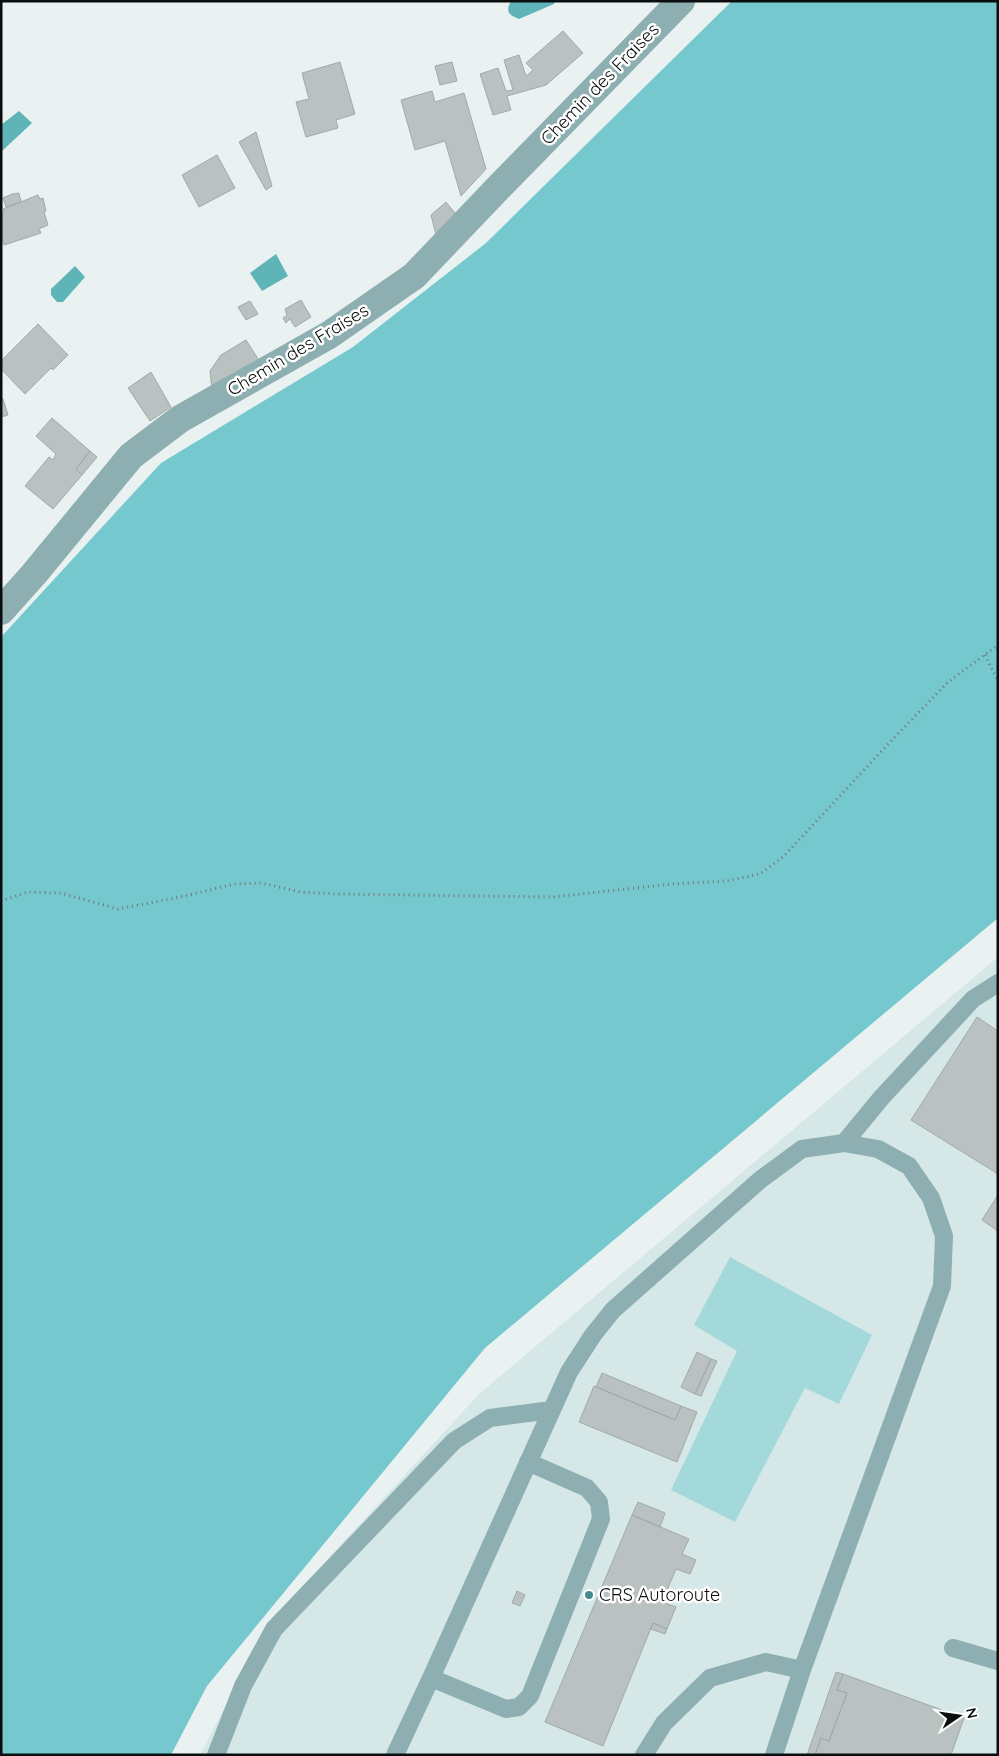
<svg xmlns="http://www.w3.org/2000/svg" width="999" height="1756" font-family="Quicksand,sans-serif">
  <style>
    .built { fill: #d6e7e8 }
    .green { fill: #a4d9db }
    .forest { fill: #75c9ce }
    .water { fill: #5fb4b8 }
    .building { fill: #bac1c1; stroke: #a2a9a9 }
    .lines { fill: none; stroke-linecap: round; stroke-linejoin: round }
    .path { stroke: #727777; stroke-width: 3; stroke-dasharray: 1 4; stroke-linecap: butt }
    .service { stroke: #8dafb1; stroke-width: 18 }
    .minor { stroke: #8dafb1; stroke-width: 28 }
    .poi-dot { fill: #458c90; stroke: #fff; stroke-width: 2 }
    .labels { text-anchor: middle; stroke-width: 5; stroke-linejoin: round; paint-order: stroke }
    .street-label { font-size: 18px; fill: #0b0e0e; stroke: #fff }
    .poi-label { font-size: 18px; fill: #0b0e0e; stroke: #fff; text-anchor: start }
  </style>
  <rect width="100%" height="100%" fill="#eaf1f1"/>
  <path class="built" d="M 998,957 L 998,1755 L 200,1755 L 268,1624 L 479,1394 Z"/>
  <path class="green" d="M 730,1257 L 872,1335 L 839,1404 L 805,1388 L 735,1522 L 671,1490 L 737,1351 L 694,1325 Z"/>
  <path class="forest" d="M 732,1 L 998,1 L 998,918 L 485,1348 L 207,1686 L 171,1755 L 1,1755 L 1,637 L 161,463 L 353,347 L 486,243 Z"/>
  <path class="water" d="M 511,1 L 555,1 L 554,4 L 519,19 C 509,15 505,12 511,1 Z
    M 19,111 L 32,123 L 1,152 L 1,125 Z
    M 276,254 L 288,276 L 262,291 L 250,273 Z
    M 75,266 L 85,277 L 63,302 L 57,302 L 51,295 L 51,289 Z"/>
  <path class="building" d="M 563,31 L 583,53 L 546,85 L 507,96 L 511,110 L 493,115 L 480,74 L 498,68 L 506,91 L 513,90 L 504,60 L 519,55 L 526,76 L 533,70 L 526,63 Z
    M 340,62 L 355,114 L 336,120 L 338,128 L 306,137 L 296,102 L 309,99 L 302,73 Z
    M 452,62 L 457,81 L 440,85 L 435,66 Z
    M 432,91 L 435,102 L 464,93 L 486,169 L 461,196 L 445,141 L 415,150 L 401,100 Z
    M 256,132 L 272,186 L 266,190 L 239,142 Z
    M 217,155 L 235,188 L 199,207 L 182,175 Z
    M 19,193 L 21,202 L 6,207 L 3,198 L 12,194 Z
    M 38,195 L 40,199 L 43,198 L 46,211 L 44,212 L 48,225 L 39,229 L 41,233 L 4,245 L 1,235 L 1,215 L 4,213 L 3,209 Z
    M 446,202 L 460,219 L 436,235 L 431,215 Z
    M 301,300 L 311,317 L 295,327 L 290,319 L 286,323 L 283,318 L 287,315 L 285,309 Z
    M 250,301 L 258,314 L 246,320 L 238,307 Z
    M 38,324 L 68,355 L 53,370 L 51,368 L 25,394 L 1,369 L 1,361 Z
    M 246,340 L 260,362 L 212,390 L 210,371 L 221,355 Z
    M 151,372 L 171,407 L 150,421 L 128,388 Z
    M 1,399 L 3,399 L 8,415 L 1,417 Z
    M 52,418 L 90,451 L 76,469 L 82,475 L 53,509 L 25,486 L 49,457 L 53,460 L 56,454 L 36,436 Z
    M 90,451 L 97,457 L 82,475 L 76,469 Z
    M 977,1017 L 998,1031 L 998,1174 L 911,1120 Z
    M 998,1195 L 998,1231 L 982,1220 Z
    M 697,1352 L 711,1359 L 695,1394 L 681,1387 Z
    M 711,1359 L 717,1361 L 701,1396 L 695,1394 Z
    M 602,1373 L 681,1406 L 675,1420 L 596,1387 Z
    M 594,1386 L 675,1420 L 681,1406 L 697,1412 L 677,1462 L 579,1422 Z
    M 638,1502 L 665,1513 L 660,1527 L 632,1515 Z
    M 632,1515 L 689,1539 L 682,1554 L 696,1560 L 690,1574 L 676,1569 L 662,1602 L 676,1607 L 667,1629 L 653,1623 L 603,1746 L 545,1722 Z
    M 517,1591 L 525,1595 L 520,1606 L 512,1603 Z
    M 653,1623 L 667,1629 L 665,1634 L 651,1629 Z
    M 836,1672 L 843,1674 L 837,1690 L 847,1693 L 829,1741 L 821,1738 L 815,1755 L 807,1755 Z
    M 843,1674 L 964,1718 L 951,1755 L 815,1755 L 821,1738 L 829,1741 L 847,1693 L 837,1690 Z"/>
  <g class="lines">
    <path class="path" d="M 985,655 L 998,681
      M 1,901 L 28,892 L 61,893 L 118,909 L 180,897 L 235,884 L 262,883 L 301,892 L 337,894 L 553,897 L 672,884 L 726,881 L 760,874 L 783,857 L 891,741 L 948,682 L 998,645"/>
    <path class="service" d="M 844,1143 L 882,1097 L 973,999 L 998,983
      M 953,1648 L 998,1661
      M 431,1678 L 506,1709 L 519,1707 L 530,1696 L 601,1519 L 599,1502 L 587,1488 L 528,1462
      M 216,1755 L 243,1686 L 274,1629 L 454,1441 L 490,1418 L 552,1410
      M 395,1755 L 431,1678 L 569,1372 L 593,1335 L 613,1310 L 760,1180 L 802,1149 L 844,1143 L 878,1149 L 909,1166 L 931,1198 L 944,1236 L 942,1286 L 802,1670 L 774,1755
      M 644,1755 L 664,1723 L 710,1678 L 766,1662 L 802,1670"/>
    <path class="minor" d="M 1,611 L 34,574 L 131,456 L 180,419 L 329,335 L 414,276 L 501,185 L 681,1"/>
  </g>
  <circle class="poi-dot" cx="589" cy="1595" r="5"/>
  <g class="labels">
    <g class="street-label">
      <text transform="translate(600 84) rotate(-46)" y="6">Chemin des Fraises</text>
      <text transform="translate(298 350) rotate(-31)" y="6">Chemin des Fraises</text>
    </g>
    <g class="poi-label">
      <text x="599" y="1601">CRS Autoroute</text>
    </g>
  </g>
  <rect width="999" height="1756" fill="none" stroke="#0b0e0e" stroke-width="5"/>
  <g transform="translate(959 1716) rotate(77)" stroke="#ffffff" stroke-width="4" paint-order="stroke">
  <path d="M0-4L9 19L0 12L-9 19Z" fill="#0b0e0e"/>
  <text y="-8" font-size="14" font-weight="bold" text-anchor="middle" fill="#0b0e0e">N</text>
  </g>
</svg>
